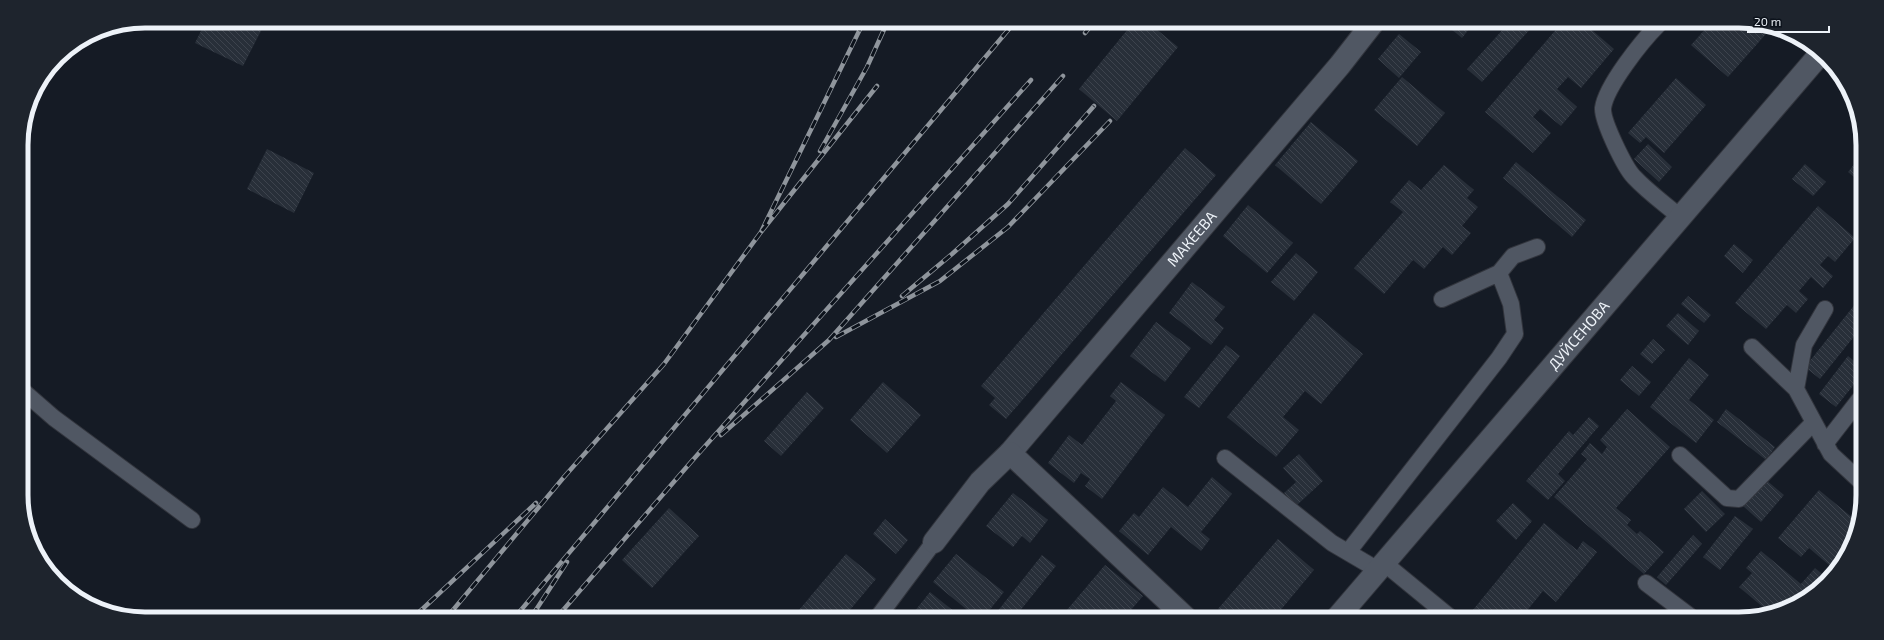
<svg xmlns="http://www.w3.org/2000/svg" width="1884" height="640" font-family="'Exo 2',sans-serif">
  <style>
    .building { fill: url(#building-back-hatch) }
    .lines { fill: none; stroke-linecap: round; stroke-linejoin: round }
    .lane-casing { stroke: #32353d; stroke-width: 18 }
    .street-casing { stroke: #32353d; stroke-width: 24 }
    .secondary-casing { stroke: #32353d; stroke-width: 24 }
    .lane { stroke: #505763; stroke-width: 16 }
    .street { stroke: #505763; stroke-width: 22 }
    .secondary { stroke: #505763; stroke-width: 22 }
    .rail-casing { stroke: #8f959c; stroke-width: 4.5 }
    .rail { stroke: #0c121b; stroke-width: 3; stroke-dasharray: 9; stroke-linecap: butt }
    .labels { text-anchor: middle; stroke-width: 3; stroke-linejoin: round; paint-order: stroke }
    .street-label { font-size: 15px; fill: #edf2f8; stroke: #0c121b }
    .rim { fill: none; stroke: #edf2f8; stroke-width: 5 }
  </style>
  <defs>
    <pattern id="building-back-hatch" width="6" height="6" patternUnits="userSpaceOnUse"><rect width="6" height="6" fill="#282f39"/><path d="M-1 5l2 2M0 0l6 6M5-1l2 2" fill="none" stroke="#3d434d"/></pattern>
  </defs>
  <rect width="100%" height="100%" fill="#151b25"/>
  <path class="building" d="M 206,21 L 252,21 L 263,27 L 243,66 L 195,43 Z
    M 1132,24 L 1150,24 L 1178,47 L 1117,121 L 1079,89 Z
    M 1445,24 L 1473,24 L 1462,38 Z
    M 1507,25 L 1534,25 L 1482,82 L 1467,69 Z
    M 1560,25 L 1586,25 L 1614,49 L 1581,88 L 1568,77 L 1557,89 L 1577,107 L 1561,126 L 1540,109 L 1533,117 L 1551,133 L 1533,153 L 1485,112 Z
    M 1709,25 L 1771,25 L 1773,26 L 1728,77 L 1691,45 Z
    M 1399,34 L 1421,52 L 1399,78 L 1378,59 Z
    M 1402,77 L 1445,113 L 1417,146 L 1374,110 Z
    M 1676,78 L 1706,105 L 1664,153 L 1646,137 L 1640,143 L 1628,133 Z
    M 1311,122 L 1358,161 L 1321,204 L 1275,165 Z
    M 1648,144 L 1672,167 L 1659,182 L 1634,159 Z
    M 1185,148 L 1216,175 L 1006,419 L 989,405 L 995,398 L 981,386 Z
    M 267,149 L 314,173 L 294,213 L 247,189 Z
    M 1860,157 L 1860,182 L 1848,172 Z
    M 1516,162 L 1586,220 L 1572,237 L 1503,178 Z
    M 1805,164 L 1826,182 L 1813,196 L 1792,179 Z
    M 1444,165 L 1474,190 L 1467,198 L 1478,207 L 1462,226 L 1471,233 L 1452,255 L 1443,247 L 1424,269 L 1413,260 L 1384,294 L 1354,268 L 1403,212 L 1390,202 L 1409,180 L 1421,190 Z
    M 1248,205 L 1293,243 L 1267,273 L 1223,236 Z
    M 1818,206 L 1855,238 L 1835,262 L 1828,256 L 1820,265 L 1833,276 L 1823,288 L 1811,277 L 1799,291 L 1808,299 L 1796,313 L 1787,305 L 1766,329 L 1735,303 Z
    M 1734,244 L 1753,260 L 1743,273 L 1724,256 Z
    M 1296,253 L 1318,272 L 1294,301 L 1271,282 Z
    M 1192,282 L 1225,307 L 1214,320 L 1224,328 L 1211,345 L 1169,313 Z
    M 1688,296 L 1711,315 L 1704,323 L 1681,304 Z
    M 1860,298 L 1860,329 L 1820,379 L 1805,367 Z
    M 1314,313 L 1363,354 L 1321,404 L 1305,391 L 1283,417 L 1299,430 L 1276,457 L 1227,417 Z
    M 1678,313 L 1699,331 L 1688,345 L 1666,326 Z
    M 1156,322 L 1191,348 L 1165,382 L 1130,356 Z
    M 1860,338 L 1860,346 L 1856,343 Z
    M 1653,339 L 1665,350 L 1652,364 L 1640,354 Z
    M 1226,345 L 1240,356 L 1199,408 L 1184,397 Z
    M 1848,356 L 1859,365 L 1859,378 L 1836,407 L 1819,394 Z
    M 1689,358 L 1709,375 L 1689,400 L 1714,420 L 1696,443 L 1650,407 Z
    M 1632,366 L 1651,382 L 1639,396 L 1620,380 Z
    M 883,382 L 921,415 L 887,453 L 850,420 Z
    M 1121,382 L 1165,415 L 1102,499 L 1085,486 L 1090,479 L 1081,473 L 1074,483 L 1048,463 L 1069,435 L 1082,445 L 1116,401 L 1110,396 Z
    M 807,392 L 824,408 L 781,456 L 764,441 Z
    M 1627,409 L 1670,447 L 1616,508 L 1631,520 L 1627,525 L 1637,534 L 1640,531 L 1664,552 L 1644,574 L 1554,497 L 1587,459 L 1581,454 L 1590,443 L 1602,454 L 1607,447 L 1600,440 Z
    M 1726,409 L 1775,447 L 1766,460 L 1717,422 Z
    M 1589,417 L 1599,426 L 1558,474 L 1565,481 L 1548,500 L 1526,481 L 1569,431 L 1573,435 Z
    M 1299,454 L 1323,481 L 1296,506 L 1284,493 L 1296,482 L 1283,468 Z
    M 1212,477 L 1232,494 L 1201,532 L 1210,539 L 1201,551 L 1171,527 L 1148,555 L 1119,531 L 1134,513 L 1139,517 L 1163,487 L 1188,507 Z
    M 1765,479 L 1784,495 L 1761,522 L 1743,506 Z
    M 1819,490 L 1859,523 L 1859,527 L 1842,564 L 1815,593 L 1786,610 L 1770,613 L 1739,587 L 1752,573 L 1746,568 L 1761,551 L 1801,584 L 1815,568 L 1822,574 L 1829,565 L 1809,548 L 1801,557 L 1778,538 Z
    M 1702,491 L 1725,514 L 1706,532 L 1684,509 Z
    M 1013,493 L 1048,520 L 1030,543 L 1022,536 L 1013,547 L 986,526 Z
    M 1513,503 L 1532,521 L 1516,540 L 1496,521 Z
    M 669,508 L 699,536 L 652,588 L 622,560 Z
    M 1735,516 L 1753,529 L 1720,570 L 1703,557 Z
    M 885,519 L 908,540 L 896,554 L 873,534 Z
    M 1544,523 L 1577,550 L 1583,541 L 1597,552 L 1556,602 L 1543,591 L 1521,618 L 1470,618 L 1468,616 Z
    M 1693,535 L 1702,544 L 1666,585 L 1657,577 Z
    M 1278,539 L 1314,570 L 1274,618 L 1228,617 L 1218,609 Z
    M 846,554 L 876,579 L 844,617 L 794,616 Z
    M 956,554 L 1004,592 L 984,617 L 976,617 L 933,582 Z
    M 1042,555 L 1056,566 L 1015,617 L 993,617 Z
    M 1105,565 L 1143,596 L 1125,617 L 1061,617 Z
    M 930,592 L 961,617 L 910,617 Z"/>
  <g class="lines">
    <g class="lane-casing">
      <path id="lane" d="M 1658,25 C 1642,41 1606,86 1603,108 C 1602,121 1625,168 1634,177 C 1648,192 1665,204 1680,217
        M 1442,299 L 1499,273 L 1513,256 L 1537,247
        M 1752,347 L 1796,389 L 1831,454 L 1859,480
        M 1796,389 L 1804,345 L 1825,309
        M 23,391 L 54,418 L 192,520
        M 1825,444 L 1859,400
        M 1680,455 L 1727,498 L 1739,499 L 1813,423
        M 1225,458 L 1332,543 L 1378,570
        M 1348,552 L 1499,358 L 1515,334 L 1511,304 L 1499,273
        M 1384,563 L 1451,618
        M 1646,583 L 1691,617 L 1690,619
        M 878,617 L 934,542"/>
    </g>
    <g class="street-casing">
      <g id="street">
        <path id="s1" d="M 1010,453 L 1340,65 L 1372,24"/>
        <path d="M 934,542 L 980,482 L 1010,453 L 1185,617"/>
      </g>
    </g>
    <g class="secondary-casing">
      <g id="secondary">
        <path id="s2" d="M 1337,618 L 1821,53"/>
      </g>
    </g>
    <use href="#lane" class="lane"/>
    <use href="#street" class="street"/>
    <use href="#secondary" class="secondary"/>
    <g class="rail-casing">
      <path id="rail" d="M 863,23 L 761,232 L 877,86
        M 1085,33 L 1093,23
        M 820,151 L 867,67 L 887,23
        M 902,296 L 952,254 L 1008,204 L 1094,106
        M 836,337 L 940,281 L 1008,227 L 1110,121
        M 721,435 L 829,340 L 1063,76
        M 416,615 L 536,503
        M 448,616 L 564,477 L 664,364 L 761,232
        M 516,616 L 1014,23
        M 532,616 L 567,562
        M 558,616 L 691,462 L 1031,80"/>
    </g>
    <use href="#rail" class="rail"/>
  </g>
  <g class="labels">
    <g class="street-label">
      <text dy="5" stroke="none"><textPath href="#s1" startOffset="281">МАКЕЕВА</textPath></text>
      <text dy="5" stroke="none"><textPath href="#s2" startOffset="372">ДУЙСЕНОВА</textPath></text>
    </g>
  </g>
  <path d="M0 0H1884V640H0ZM145 28H1739A117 117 0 0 1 1856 145V495A117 117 0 0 1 1739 612H145A117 117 0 0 1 28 495V145A117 117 0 0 1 145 28Z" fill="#1e242d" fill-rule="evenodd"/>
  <path class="rim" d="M145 28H1739A117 117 0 0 1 1856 145V495A117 117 0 0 1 1739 612H145A117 117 0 0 1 28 495V145A117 117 0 0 1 145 28Z"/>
  <path d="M1748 26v6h81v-6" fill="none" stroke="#edf2f8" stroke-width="2"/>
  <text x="1754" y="26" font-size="12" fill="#edf2f8" stroke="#0c121b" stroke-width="3" paint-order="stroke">20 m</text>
</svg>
